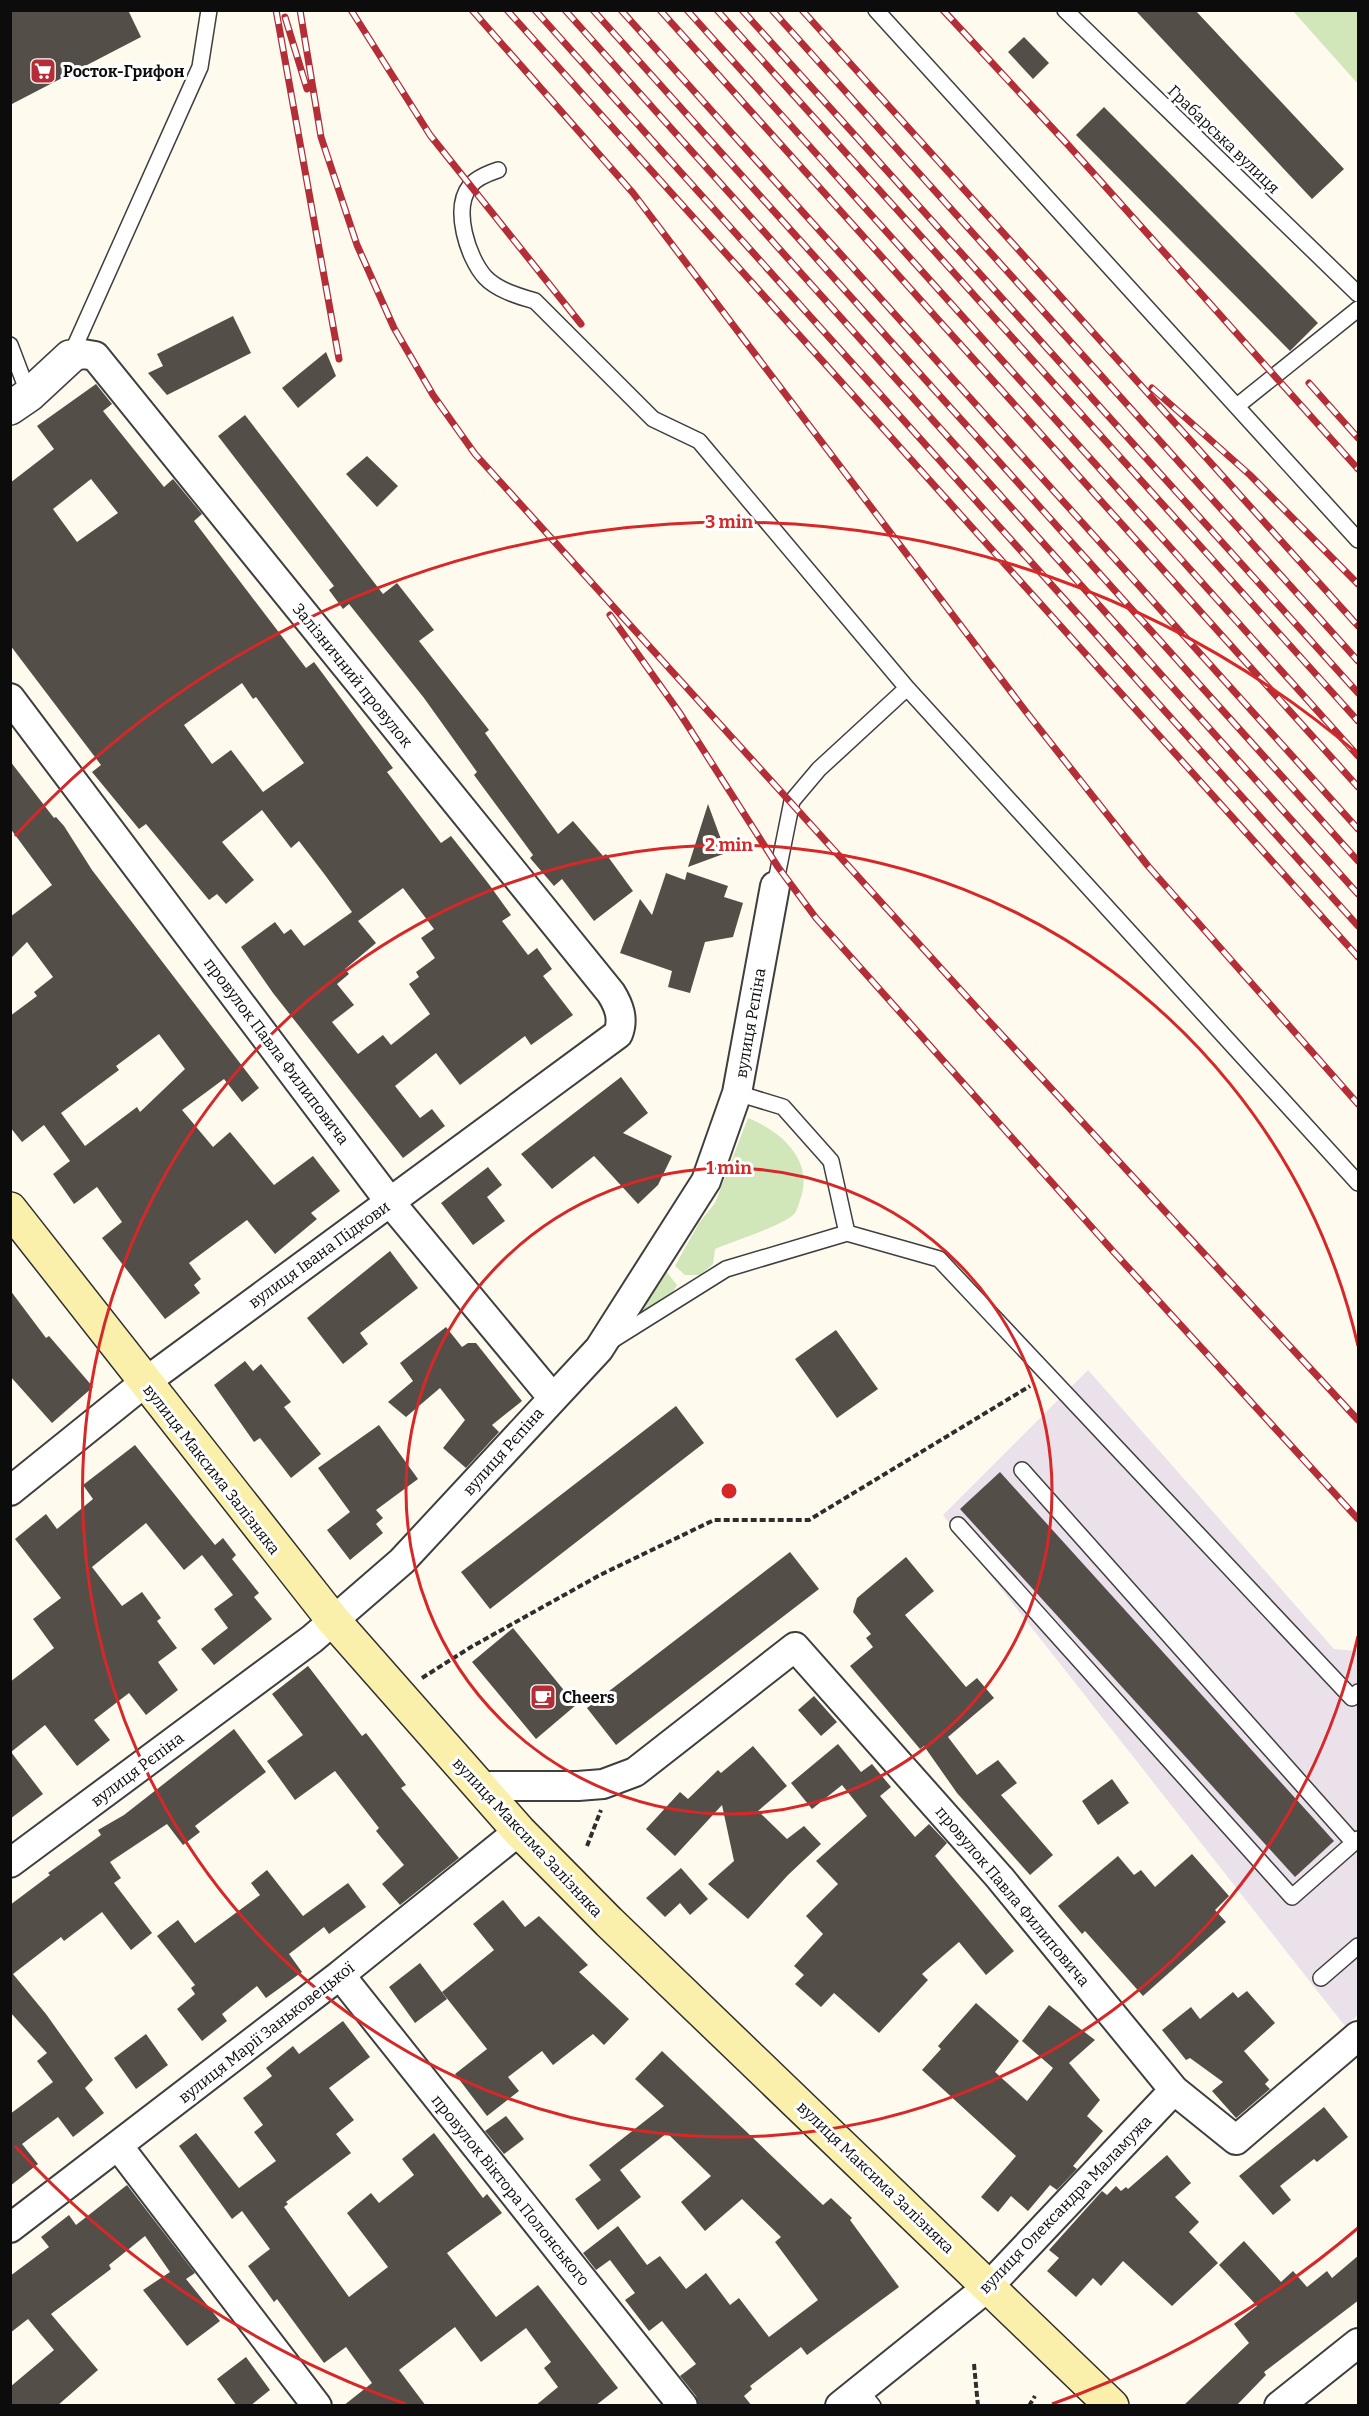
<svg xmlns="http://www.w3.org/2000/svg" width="1369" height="2416" font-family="Bitter,serif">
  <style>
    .industrial { fill: #eae1eb }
    .green { fill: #d1e6b9 }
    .building { fill: #544e49; fill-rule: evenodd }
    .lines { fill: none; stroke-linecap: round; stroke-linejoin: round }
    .service-casing { stroke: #3f3f3f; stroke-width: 18 }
    .minor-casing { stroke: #3f3f3f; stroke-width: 32 }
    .tertiary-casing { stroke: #3f3f3f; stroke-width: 36 }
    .secondary-casing { stroke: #2e2e2e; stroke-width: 36 }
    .path { stroke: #2e2e2e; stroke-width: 4; stroke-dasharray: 6 3; stroke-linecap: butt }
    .service { stroke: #fff; stroke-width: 15 }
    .minor { stroke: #fff; stroke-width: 28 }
    .tertiary { stroke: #fff; stroke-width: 33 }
    .secondary { stroke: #faf0ac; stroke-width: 33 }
    .rail-casing { stroke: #b32e36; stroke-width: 7 }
    .rail { stroke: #fff; stroke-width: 4.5; stroke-dasharray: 14; stroke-linecap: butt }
    .ring { fill: none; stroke: #d62828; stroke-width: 3 }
    .labels { text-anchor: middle; stroke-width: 6; stroke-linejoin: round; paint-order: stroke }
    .poi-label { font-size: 16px; font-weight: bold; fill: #0c0c0c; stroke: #fff; text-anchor: start }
    .street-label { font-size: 16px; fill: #0c0c0c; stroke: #fff }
    .centre { fill: #d62828; stroke: #fff; stroke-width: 3 }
    .ring-label { font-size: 18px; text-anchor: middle; font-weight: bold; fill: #d62828; stroke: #fff; stroke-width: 6; stroke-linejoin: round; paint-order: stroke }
  </style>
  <rect width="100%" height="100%" fill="#fefaed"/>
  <path class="industrial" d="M 1088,1370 L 1334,1649 L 1358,1651 L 1358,2015 L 1345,2026 L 943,1515 Z"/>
  <path class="green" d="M 1293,11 L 1358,11 L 1358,84 Z
    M 748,1118 C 781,1131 815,1161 800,1200 C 799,1204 797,1210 795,1213 C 786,1225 732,1241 715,1249 L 713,1264 L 700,1275 L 685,1275 L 675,1266 L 699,1223 L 715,1203 Z
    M 665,1270 L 677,1285 C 669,1300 655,1310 637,1310 Z"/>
  <path class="building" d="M 10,10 L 128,10 L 141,37 L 10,105 Z
    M 1135,10 L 1195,10 L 1344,169 L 1312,199 Z
    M 1024,37 L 1049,63 L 1033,79 L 1008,52 Z
    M 1104,107 L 1318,323 L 1290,351 L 1076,135 Z
    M 233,316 L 251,353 L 167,395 L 148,373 L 163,366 L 157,354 Z
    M 326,352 L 336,376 L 298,408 L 282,388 Z
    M 96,384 L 112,404 L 103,411 L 164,487 L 173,479 L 202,514 L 194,521 L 306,668 L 314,662 L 393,768 L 387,772 L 441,843 L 451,836 L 488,883 L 511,915 L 502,921 L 528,955 L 537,948 L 552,969 L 543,976 L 573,1015 L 531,1045 L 525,1036 L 460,1085 L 436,1053 L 395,1086 L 420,1118 L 432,1109 L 445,1126 L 403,1158 L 273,993 L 241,947 L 275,922 L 284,934 L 291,929 L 304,946 L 352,912 L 325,875 L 299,841 L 291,848 L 262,810 L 222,842 L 254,880 L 226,904 L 217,894 L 209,900 L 146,824 L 139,829 L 92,772 L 101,765 L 10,645 L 10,483 L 54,449 L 37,426 ZM 91,479 L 118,513 L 77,542 L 53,509 ZM 242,683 L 253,699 L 256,697 L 304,763 L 263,792 L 231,750 L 212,764 L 184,725 ZM 403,888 L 434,929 L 421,938 L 435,958 L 416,972 L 419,977 L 409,984 L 430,1014 L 391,1045 L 383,1035 L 358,1054 L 332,1022 L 354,1005 L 337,984 L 349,974 L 345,969 L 376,943 L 358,921 Z
    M 245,415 L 383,594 L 397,583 L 434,630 L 419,641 L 489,730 L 485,733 L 558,834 L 573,821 L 603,856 L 606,854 L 633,891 L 594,921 L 562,879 L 554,886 L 530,858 L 533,855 L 474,775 L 477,772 L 424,698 L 349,604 L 343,609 L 329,590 L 334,586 L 218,436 Z
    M 367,456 L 398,486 L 377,507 L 346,474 Z
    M 10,761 L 54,818 L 56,817 L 64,826 L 92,870 L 259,1088 L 242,1102 L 224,1079 L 182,1110 L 213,1147 L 230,1132 L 274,1185 L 313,1156 L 340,1191 L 311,1213 L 317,1219 L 275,1254 L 247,1220 L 189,1263 L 201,1279 L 194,1285 L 200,1293 L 165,1319 L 102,1238 L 122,1222 L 97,1187 L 74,1204 L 53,1174 L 70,1161 L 44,1125 L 22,1142 L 10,1127 L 10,1016 L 37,996 L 34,992 L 53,977 L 27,942 L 10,959 L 10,917 L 52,885 L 10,828 ZM 159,1034 L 185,1069 L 140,1112 L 137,1107 L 85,1146 L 61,1113 L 119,1070 L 116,1066 Z
    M 708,804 L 726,853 L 688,867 Z
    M 687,872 L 728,886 L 724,897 L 743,903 L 733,937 L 705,942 L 690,993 L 668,987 L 672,971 L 620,953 L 640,899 L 652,915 L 666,873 L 685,880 Z
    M 621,1077 L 648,1113 L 623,1133 L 672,1156 L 658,1185 L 638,1204 L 594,1156 L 552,1189 L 521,1154 Z
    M 488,1167 L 502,1185 L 487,1197 L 505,1221 L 473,1245 L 441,1203 Z
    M 390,1251 L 418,1288 L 360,1333 L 368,1344 L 343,1364 L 307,1318 Z
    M 10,1290 L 46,1338 L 49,1336 L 93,1387 L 52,1423 L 10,1376 Z
    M 446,1327 L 462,1347 L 468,1343 L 476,1343 L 522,1401 L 492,1425 L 499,1432 L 466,1468 L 443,1448 L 465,1420 L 440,1388 L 406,1417 L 388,1402 L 413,1381 L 400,1363 Z
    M 836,1330 L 878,1389 L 837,1418 L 795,1359 Z
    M 245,1361 L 253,1371 L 261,1364 L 291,1402 L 284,1407 L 321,1454 L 291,1478 L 260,1438 L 254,1442 L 214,1385 Z
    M 676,1406 L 704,1443 L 490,1609 L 461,1572 Z
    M 379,1425 L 418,1479 L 376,1510 L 383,1518 L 376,1524 L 383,1533 L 350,1560 L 327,1530 L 350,1512 L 318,1468 Z
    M 135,1445 L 215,1545 L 223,1538 L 236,1555 L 232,1559 L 259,1593 L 254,1597 L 272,1619 L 214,1665 L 201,1649 L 228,1628 L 214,1609 L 233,1595 L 202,1555 L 184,1570 L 146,1523 L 92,1567 L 122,1606 L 142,1592 L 161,1618 L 157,1621 L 177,1648 L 158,1662 L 178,1690 L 146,1715 L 129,1693 L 94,1720 L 110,1740 L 77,1766 L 45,1725 L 11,1752 L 43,1794 L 10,1819 L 10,1682 L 54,1648 L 33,1619 L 61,1598 L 15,1539 L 46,1514 L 57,1529 L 93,1499 L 83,1485 Z
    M 1000,1472 L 1334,1841 L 1295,1877 L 960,1509 Z
    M 790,1552 L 819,1589 L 616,1745 L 587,1708 Z
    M 906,1557 L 934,1591 L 905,1615 L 966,1687 L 977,1678 L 994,1698 L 948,1737 L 977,1775 L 998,1760 L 1017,1783 L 1001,1795 L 1053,1855 L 1030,1875 L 957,1793 L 924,1746 L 920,1749 L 850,1666 L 873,1647 L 866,1638 L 871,1634 L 853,1612 L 857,1598 Z
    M 513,1628 L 576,1705 L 536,1739 L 472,1662 Z
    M 308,1666 L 362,1736 L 366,1733 L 406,1785 L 401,1788 L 459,1858 L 400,1905 L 382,1884 L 404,1865 L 376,1831 L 379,1828 L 335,1771 L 295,1800 L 267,1761 L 303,1735 L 272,1694 Z
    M 814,1696 L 837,1722 L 821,1736 L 798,1710 Z
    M 234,1729 L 266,1772 L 195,1826 L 200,1832 L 183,1845 L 167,1824 L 110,1862 L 121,1878 L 114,1883 L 152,1933 L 131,1950 L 102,1912 L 64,1941 L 61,1937 L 13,1974 L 46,2014 L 93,2080 L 85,2088 L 104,2113 L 73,2137 L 58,2117 L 22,2144 L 38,2164 L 10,2186 L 10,2114 L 53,2082 L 37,2061 L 47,2053 L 10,2012 L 10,1905 L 50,1875 L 48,1873 L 101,1835 L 98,1830 L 124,1815 Z
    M 838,1744 L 861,1772 L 872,1764 L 891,1787 L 880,1796 L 915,1837 L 929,1824 L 947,1843 L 935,1856 L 1014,1951 L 986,1975 L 959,1942 L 922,1974 L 928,1980 L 879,2033 L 834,1993 L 821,2007 L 795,1984 L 804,1975 L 794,1966 L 823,1934 L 806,1916 L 838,1884 L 816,1861 L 867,1816 L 842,1785 L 812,1809 L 791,1783 Z
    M 753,1746 L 787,1786 L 758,1811 L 787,1839 L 804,1826 L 821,1844 L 788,1875 L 748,1919 L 708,1884 L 734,1861 L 722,1805 L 675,1856 L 646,1829 L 680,1792 L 688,1799 L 718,1770 L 721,1773 Z
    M 1112,1779 L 1129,1803 L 1098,1825 L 1082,1801 Z
    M 1192,1854 L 1229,1896 L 1215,1910 L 1226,1922 L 1143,1996 L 1085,1931 L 1082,1934 L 1058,1906 L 1118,1856 L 1134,1875 L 1141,1870 L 1155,1887 Z
    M 681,1868 L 708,1899 L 690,1915 L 680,1903 L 665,1917 L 646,1898 Z
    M 267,1870 L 303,1916 L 348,1883 L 366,1907 L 329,1934 L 324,1927 L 289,1954 L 302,1972 L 266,1998 L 257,1986 L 222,2014 L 227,2021 L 202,2041 L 177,2009 L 195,1994 L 191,1988 L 195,1985 L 157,1936 L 178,1920 L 195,1943 L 260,1895 L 251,1883 Z
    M 503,1900 L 525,1927 L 539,1916 L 588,1965 L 579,1972 L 629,2019 L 604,2045 L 593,2034 L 553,2065 L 542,2051 L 508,2077 L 519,2091 L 487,2116 L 455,2074 L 487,2049 L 442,1992 L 494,1950 L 473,1924 Z
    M 420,1963 L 447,1999 L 415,2023 L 389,1987 Z
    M 1247,1991 L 1275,2023 L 1244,2051 L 1269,2080 L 1265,2084 L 1270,2089 L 1236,2118 L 1212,2091 L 1223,2082 L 1190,2058 L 1186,2060 L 1162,2030 L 1191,2007 L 1200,2019 L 1233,1992 L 1238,1998 Z
    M 976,2003 L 1019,2041 L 995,2072 L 1027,2101 L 1053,2068 L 1022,2041 L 1049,2005 L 1095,2040 L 1069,2063 L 1100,2100 L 1087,2116 L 1103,2131 L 1073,2166 L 1077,2169 L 1057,2190 L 1050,2185 L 1028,2211 L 1011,2196 L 998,2212 L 981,2197 L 1016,2156 L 922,2070 L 941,2049 L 938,2046 Z
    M 343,2021 L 370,2057 L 329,2088 L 354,2120 L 336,2134 L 351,2153 L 286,2202 L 288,2204 L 284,2207 L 349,2297 L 388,2267 L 347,2213 L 371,2193 L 379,2203 L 414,2175 L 402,2159 L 434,2133 L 483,2198 L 487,2194 L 502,2213 L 447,2253 L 496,2317 L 538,2285 L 618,2388 L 595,2406 L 535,2406 L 558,2387 L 544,2368 L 551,2362 L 526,2328 L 481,2362 L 455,2327 L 399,2370 L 426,2406 L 343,2406 L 372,2383 L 346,2347 L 324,2363 L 277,2299 L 274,2302 L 248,2266 L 270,2249 L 242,2211 L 232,2219 L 179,2146 L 196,2133 L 239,2188 L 276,2161 L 254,2132 L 263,2125 L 243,2098 L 272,2076 L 266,2068 L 293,2046 L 299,2054 Z
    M 146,2034 L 168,2065 L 136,2089 L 114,2058 Z
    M 662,2051 L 823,2205 L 831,2198 L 852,2218 L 850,2220 L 899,2287 L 807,2355 L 801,2347 L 750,2386 L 752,2389 L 744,2396 L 752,2406 L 699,2406 L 696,2396 L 680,2376 L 696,2364 L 662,2321 L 649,2331 L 625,2300 L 635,2293 L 610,2260 L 596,2270 L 583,2253 L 618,2226 L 647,2265 L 660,2256 L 686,2289 L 706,2273 L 730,2305 L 739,2298 L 769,2337 L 818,2300 L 775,2242 L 781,2237 L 742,2199 L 705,2231 L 681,2202 L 711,2176 L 667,2133 L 620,2170 L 641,2197 L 598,2230 L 575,2199 L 601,2180 L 589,2165 L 664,2106 L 635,2079 Z
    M 1324,2107 L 1348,2137 L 1317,2162 L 1314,2159 L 1280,2186 L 1291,2200 L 1273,2215 L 1239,2176 Z
    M 506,2116 L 524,2139 L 504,2154 L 485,2131 Z
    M 1167,2155 L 1191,2183 L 1175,2197 L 1199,2222 L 1189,2232 L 1218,2263 L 1172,2306 L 1123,2261 L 1101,2286 L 1093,2278 L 1076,2297 L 1047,2271 L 1059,2258 L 1049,2250 L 1102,2191 L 1107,2195 L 1116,2186 L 1121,2191 L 1126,2187 L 1128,2189 Z
    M 127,2185 L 195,2273 L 186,2279 L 220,2321 L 187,2346 L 143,2290 L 170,2272 L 145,2236 L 109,2265 L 111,2269 L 51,2314 L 98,2370 L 57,2406 L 10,2406 L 10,2387 L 54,2350 L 28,2319 L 10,2333 L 10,2276 L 49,2247 L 41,2237 L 69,2215 L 76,2225 Z
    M 1244,2241 L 1281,2282 L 1293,2271 L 1307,2287 L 1327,2271 L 1332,2278 L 1359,2255 L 1359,2300 L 1264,2372 L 1266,2375 L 1236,2406 L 1183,2406 L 1249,2343 L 1234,2324 L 1257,2306 L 1219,2265 Z
    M 246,2357 L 270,2390 L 250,2406 L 237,2406 L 217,2379 Z"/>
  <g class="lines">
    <g class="service-casing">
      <path id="service" d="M 876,10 L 1358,540
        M 1065,10 L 1358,294
        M 498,170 C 489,173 476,178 470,186 C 452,209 468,258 485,277 C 497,290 518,296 535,301 L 653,419 L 699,441 L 907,688 L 819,769 L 792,801 L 775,886
        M 10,345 L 29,395
        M 70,357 L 200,67 L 209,10
        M 1237,406 L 1358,309
        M 907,688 L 1358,1183
        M 737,1093 L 783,1107 L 831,1161 L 847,1233
        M 611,1341 L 726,1269 L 847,1233 L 939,1259 L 1352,1698 L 1358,1692
        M 1022,1470 L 1354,1843
        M 958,1525 L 1292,1897 L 1358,1839
        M 1321,1978 L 1358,1946
        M 860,2390 L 873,2406"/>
    </g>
    <g class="minor-casing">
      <path id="minor" d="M 10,698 L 390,1202 L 552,1397
        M 10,1491 L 144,1383 L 618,1034 C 624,1019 619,1006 611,993 L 95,356 L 83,354 L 70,357
        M 478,1786 L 578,1786 L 603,1784 L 635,1772 L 795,1647 L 1000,1878 L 1174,2090 L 1236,2140 L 1358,2036
        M 10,1863 L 312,1639 L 402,1561 L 599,1349 L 706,1181 L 737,1093 L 775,886
        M 340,1975 L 683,2406
        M 119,2147 L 317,2406
        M 10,2228 L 340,1975 L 519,1831
        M 840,2406 L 989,2286 L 1174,2090
        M 1279,2406 L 1358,2343"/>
    </g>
    <g class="tertiary-casing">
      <path id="tertiary" d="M 10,408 L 29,395 L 70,357"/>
    </g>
    <g class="secondary-casing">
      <path id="secondary" d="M 10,1209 L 333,1620 L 519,1831 L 609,1922 L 1112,2406"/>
    </g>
    <path class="path" d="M 422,1678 L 471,1647 L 600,1575 L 714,1520 L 809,1520 L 1030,1386
      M 587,1846 L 601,1810
      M 974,2364 L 978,2406
      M 1029,2406 L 1035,2396"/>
    <use href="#service" class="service"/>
    <use href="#minor" class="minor"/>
    <use href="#tertiary" class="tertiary"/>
    <use href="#secondary" class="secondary"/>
    <g class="rail-casing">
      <path id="rail" d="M 276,10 L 339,359
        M 300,10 L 321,137 L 357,245 L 394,328 L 433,395 L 475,454 L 987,1019 L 1358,1420
        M 351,10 L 430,135 L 581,324
        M 472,10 L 633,193 L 1027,713 L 1148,866 L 1358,1104
        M 507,10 L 1358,957
        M 535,10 L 1358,926
        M 565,10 L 1358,894
        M 593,10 L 1358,861
        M 621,10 L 1358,829
        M 660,10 L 1358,787
        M 687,10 L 1358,756
        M 717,10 L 1358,721
        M 742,10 L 1358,693
        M 772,10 L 1358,661
        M 802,10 L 1358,626
        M 943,10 L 1069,146 L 1358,469
        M 285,17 L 307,89
        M 1309,383 L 1358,438
        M 1152,388 L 1250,475 L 1358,584
        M 610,615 L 679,712 L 778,867 L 816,918 L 1112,1250 L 1358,1519"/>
    </g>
    <use href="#rail" class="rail"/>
  </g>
  <g class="ring">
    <circle cx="729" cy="1491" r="323"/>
    <path d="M1358 1636A646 646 0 1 1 1358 1346"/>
    <path d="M1358 2228A969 969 0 0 1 1052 2404M406 2404A969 969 0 0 1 15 2146M15 836A969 969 0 0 1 1358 754"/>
  </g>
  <defs>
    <g id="supermarket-square" transform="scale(1.35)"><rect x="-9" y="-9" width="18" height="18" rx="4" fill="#b32e36" stroke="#fff"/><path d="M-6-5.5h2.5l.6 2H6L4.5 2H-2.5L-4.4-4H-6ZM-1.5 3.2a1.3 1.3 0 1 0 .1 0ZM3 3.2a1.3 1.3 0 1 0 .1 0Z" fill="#fff"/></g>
    <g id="cafe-square" transform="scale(1.35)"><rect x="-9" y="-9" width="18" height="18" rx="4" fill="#b32e36" stroke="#fff"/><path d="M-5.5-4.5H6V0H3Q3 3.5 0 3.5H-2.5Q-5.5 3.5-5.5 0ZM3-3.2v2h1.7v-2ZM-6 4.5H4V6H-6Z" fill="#fff"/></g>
  </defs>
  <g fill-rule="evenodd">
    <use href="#supermarket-square" x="43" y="71"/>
    <use href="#cafe-square" x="543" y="1697"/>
  </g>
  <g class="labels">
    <g class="poi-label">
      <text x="63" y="77">Росток-Грифон</text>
      <text x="562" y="1703">Cheers</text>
    </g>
    <g class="street-label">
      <text transform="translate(1224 139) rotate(44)" y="6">Грабарська вулиця</text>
      <text transform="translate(353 675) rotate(51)" y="6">Залізничний провулок</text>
      <text transform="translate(750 1023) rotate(-80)" y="6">вулиця Рєпіна</text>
      <text transform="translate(277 1051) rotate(53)" y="6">провулок Павла Филиповича</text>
      <text transform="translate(319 1254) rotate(-36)" y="6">вулиця Івана Підкови</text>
      <text transform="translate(503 1451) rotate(-48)" y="6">вулиця Рєпіна</text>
      <text transform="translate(212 1469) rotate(52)" y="6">вулиця Максима Залізняка</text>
      <text transform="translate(137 1769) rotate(-37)" y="6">вулиця Рєпіна</text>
      <text transform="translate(528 1837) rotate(47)" y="6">вулиця Максима Залізняка</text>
      <text transform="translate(1013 1896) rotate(50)" y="6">провулок Павла Филиповича</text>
      <text transform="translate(266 2032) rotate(-38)" y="6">вулиця Марії Заньковецької</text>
      <text transform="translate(876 2177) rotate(44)" y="6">вулиця Максима Залізняка</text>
      <text transform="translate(511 2190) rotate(51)" y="6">провулок Віктора Полонського</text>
      <text transform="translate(1065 2204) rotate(-46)" y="6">вулиця Олександра Маламужа</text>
    </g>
  </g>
  <circle cx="729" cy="1491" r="9" class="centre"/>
  <g class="ring-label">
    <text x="729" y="528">3 min</text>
    <text x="729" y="851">2 min</text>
    <text x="729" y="1174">1 min</text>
  </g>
  <rect width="1369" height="2416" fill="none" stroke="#0c0c0c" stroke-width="24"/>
</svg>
